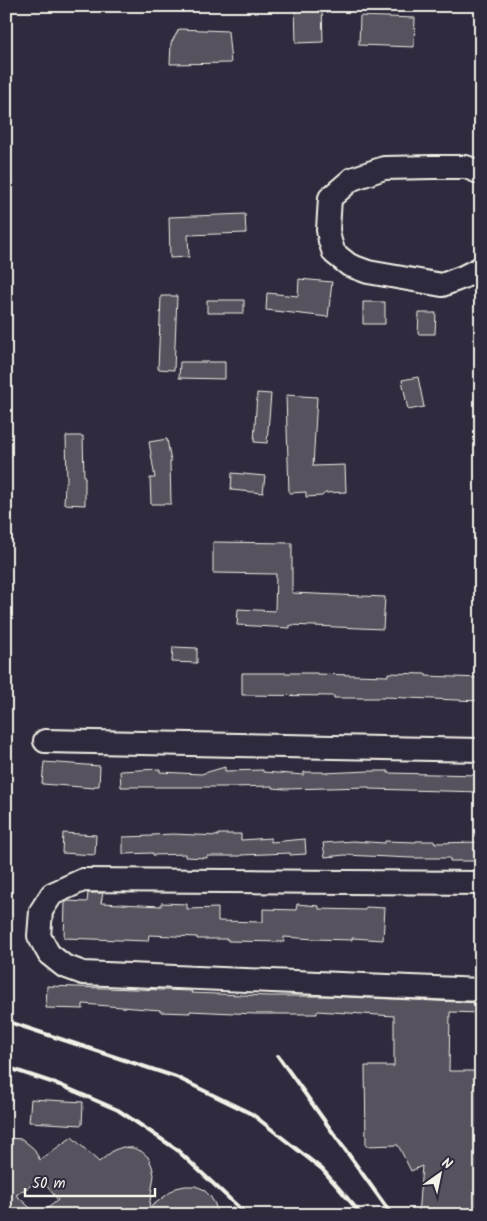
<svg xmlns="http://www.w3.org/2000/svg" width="487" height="1221" font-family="Kalam,sans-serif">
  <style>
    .building { fill: #56525f; stroke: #f4f1e8 }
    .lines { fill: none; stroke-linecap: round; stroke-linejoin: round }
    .minor-casing { stroke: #f4f1e8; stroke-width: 26 }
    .minor { stroke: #2f2a3d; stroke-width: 22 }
    .rail { stroke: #f4f1e8; stroke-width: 4 }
  </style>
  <rect width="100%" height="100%" fill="#2f2a3d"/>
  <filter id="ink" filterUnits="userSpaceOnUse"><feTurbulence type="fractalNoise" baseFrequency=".02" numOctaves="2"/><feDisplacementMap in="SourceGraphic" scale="10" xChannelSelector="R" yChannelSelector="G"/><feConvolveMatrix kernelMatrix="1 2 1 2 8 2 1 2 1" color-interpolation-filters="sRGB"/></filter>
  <g filter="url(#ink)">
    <path class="building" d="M 295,6 L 322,6 L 323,42 L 296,43 Z
      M 360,16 L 415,18 L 414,47 L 359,45 Z
      M 179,29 L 228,31 L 231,63 L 170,64 L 171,43 Z
      M 245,214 L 246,233 L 188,235 L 189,257 L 170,258 L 169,217 Z
      M 299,279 L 332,282 L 328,317 L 266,310 L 267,293 L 298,296 Z
      M 161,296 L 177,296 L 174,370 L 158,369 Z
      M 207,300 L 244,300 L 244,313 L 207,313 Z
      M 363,302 L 385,302 L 385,324 L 363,324 Z
      M 419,313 L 436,313 L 435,334 L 418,334 Z
      M 180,362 L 225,362 L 225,379 L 179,378 Z
      M 418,377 L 424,407 L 408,410 L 402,380 Z
      M 257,393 L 271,394 L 267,443 L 254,442 Z
      M 286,395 L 317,397 L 313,466 L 345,465 L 346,492 L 325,493 L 322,496 L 306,497 L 306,492 L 289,493 Z
      M 66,436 L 83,436 L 84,477 L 85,477 L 85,505 L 64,504 L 65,484 L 67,483 Z
      M 167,439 L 171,462 L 170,462 L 171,504 L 151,504 L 150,478 L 155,478 L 149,442 Z
      M 232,473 L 265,476 L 263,493 L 231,490 Z
      M 213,542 L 292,543 L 292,593 L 385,597 L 383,629 L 290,625 L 290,628 L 237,625 L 238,609 L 275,611 L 276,574 L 213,573 Z
      M 173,647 L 197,648 L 197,663 L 172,662 Z
      M 242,673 L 317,673 L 317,674 L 388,676 L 388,673 L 426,674 L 426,676 L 481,678 L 481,701 L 384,697 L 384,698 L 334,698 L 334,696 L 242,695 Z
      M 44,762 L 100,766 L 99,786 L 94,786 L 94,788 L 42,784 Z
      M 225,767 L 225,771 L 263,770 L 263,772 L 304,775 L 304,772 L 323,772 L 323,773 L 369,771 L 388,771 L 388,773 L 481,775 L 481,792 L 369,789 L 369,787 L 285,789 L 272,788 L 272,786 L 233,787 L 121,787 L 120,771 L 160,769 L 160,772 L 201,774 Z
      M 63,833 L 96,835 L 95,855 L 62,853 Z
      M 173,834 L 218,836 L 218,834 L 241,834 L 241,840 L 271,838 L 271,842 L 305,839 L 306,854 L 290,855 L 290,853 L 241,855 L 241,856 L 207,856 L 207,858 L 185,857 L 185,854 L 153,855 L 153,853 L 123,854 L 123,837 L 152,836 L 152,835 Z
      M 353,841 L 385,843 L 385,841 L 416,842 L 416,841 L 435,841 L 435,843 L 481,842 L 481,861 L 450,861 L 450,858 L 411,858 L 345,855 L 325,857 L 323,843 Z
      M 88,893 L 103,893 L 101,903 L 161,906 L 161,903 L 187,904 L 187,909 L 218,908 L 218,921 L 263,922 L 263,909 L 296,910 L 297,904 L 319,906 L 319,909 L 365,910 L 366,907 L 385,908 L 383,940 L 352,938 L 352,940 L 315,939 L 284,937 L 284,942 L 228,941 L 228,939 L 197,939 L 197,937 L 149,935 L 148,941 L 64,938 L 65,903 L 68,901 L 87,902 Z
      M 47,986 L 192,991 L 191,993 L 268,996 L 324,996 L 481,1003 L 481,1013 L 450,1012 L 449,1071 L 481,1071 L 481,1214 L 447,1212 L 446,1215 L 418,1215 L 422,1166 L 411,1171 L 398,1145 L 366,1146 L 365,1066 L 394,1066 L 394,1016 L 317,1011 L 317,1014 L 255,1014 L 190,1011 L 190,1013 L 160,1012 L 160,1010 L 83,1004 L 83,1009 L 46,1008 Z
      M 31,1099 L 83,1102 L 82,1125 L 29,1122 Z
      M 72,1137 L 99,1162 L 114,1150 L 123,1147 L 133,1148 L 141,1151 L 148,1157 L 152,1166 L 154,1175 L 149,1208 L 176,1188 L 185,1186 L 195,1186 L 203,1189 L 210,1196 L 215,1204 L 217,1215 L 39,1215 L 58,1200 L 41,1179 L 16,1195 L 38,1215 L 6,1215 L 6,1138 L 22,1139 L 33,1148 L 40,1160 Z"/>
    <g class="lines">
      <g class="minor-casing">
        <path id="minor" d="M 481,173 L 466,167 L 433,167 L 384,168 L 352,179 L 330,198 L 328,230 L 330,241 L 334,253 L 349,265 L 368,272 L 442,285 L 463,277 L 481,268
          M 45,741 L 481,750
          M 481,883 L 83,880 L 52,894 L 41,911 L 39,936 L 49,954 L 64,966 L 83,973 L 481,990"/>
      </g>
      <use href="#minor" class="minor"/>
      <path class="rail" d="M 6,1021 L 176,1077 L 252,1114 L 322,1169 L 362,1215
        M 278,1056 L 392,1215
        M 6,1067 L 60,1085 L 118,1110 L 176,1149 L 247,1215"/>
    </g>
  </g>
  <rect width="487" height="1221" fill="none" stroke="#2f2a3d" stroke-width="25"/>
  <rect x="12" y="12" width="462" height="1196" fill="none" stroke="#f4f1e8" stroke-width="2" filter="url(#ink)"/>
  <g transform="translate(440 1174) rotate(33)" stroke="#2f2a3d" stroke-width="4" paint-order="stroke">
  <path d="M0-4L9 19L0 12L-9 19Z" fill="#f4f1e8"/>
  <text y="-8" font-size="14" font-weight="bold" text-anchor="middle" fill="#f4f1e8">N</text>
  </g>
  <path d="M25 1188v8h130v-8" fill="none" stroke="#f4f1e8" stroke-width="2.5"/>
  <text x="32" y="1188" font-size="15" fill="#f4f1e8" stroke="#2f2a3d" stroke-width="4" paint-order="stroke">50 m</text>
</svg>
